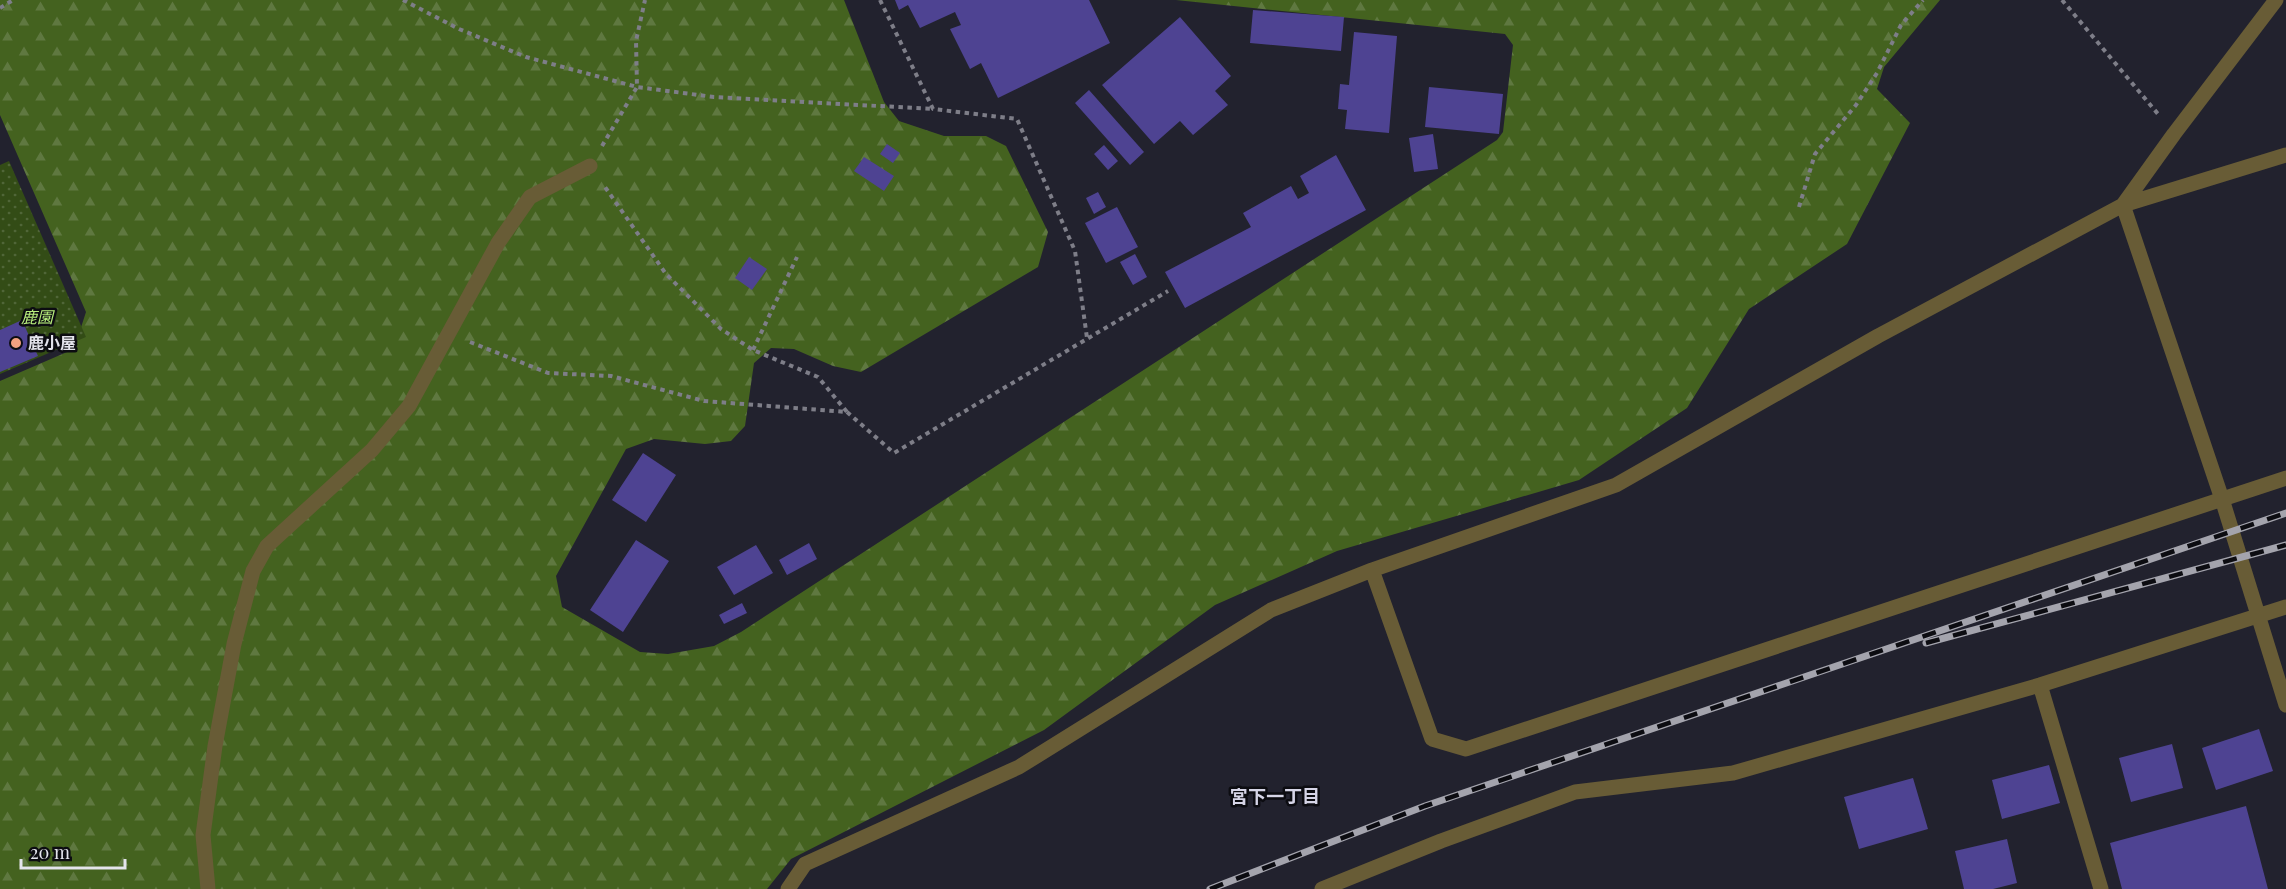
<svg xmlns="http://www.w3.org/2000/svg" width="2286" height="889" font-family="'Playfair Display','Noto Sans JP',serif">
  <style>
    .forest { fill: url(#forest-firs) }
    .park { fill: url(#park-dots) }
    .building { fill: #4e4392 }
    .lines { fill: none; stroke-linecap: round; stroke-linejoin: round }
    .path { stroke: #7e7e88; stroke-width: 4; stroke-dasharray: 4.5 4.5; stroke-linecap: butt }
    .minor { stroke: #685c36; stroke-width: 15 }
    .rail-casing { stroke: #a4a4ad; stroke-width: 7 }
    .rail { stroke: #0c0c11; stroke-width: 4.5; stroke-dasharray: 14; stroke-linecap: butt }
    .poi-dot { fill: #f2a080; stroke: #0c0c11; stroke-width: 2 }
    .labels { text-anchor: middle; stroke-width: 5; stroke-linejoin: round; paint-order: stroke }
    .park-label { font-size: 16px; font-style: italic; fill: #b8ef7d; stroke: #0c0c11 }
    .poi-label { font-size: 16px; font-weight: bold; fill: #e4e4ec; stroke: #0c0c11; text-anchor: start }
    .neighbourhood-label { font-size: 18px; font-weight: bold; fill: #d6d5e7; stroke: #0c0c11 }
  </style>
  <defs>
    <pattern id="forest-firs" width="22" height="20" patternUnits="userSpaceOnUse" patternTransform="scale(1.5)"><rect width="22" height="20" fill="#44621f"/><path d="M5 1l3.5 6h-7zM16 11l3.5 6h-7z" fill="#5f7840"/></pattern>
    <pattern id="park-dots" width="8" height="8" patternUnits="userSpaceOnUse" patternTransform="scale(1.5)"><rect width="8" height="8" fill="#334c16"/><path d="M2 2h.1M6 6h.1" fill="none" stroke="#506638" stroke-width="1.8" stroke-linecap="round"/></pattern>
  </defs>
  <rect width="100%" height="100%" fill="#22222e"/>
  <path class="forest" d="M 0,0 L 844,0 L 884,102 L 899,121 L 944,136 L 986,136 L 1006,146 L 1048,232 L 1038,267 L 861,372 L 833,366 L 794,349 L 771,348 L 754,363 L 745,426 L 731,441 L 705,444 L 654,439 L 626,449 L 556,576 L 562,607 L 640,652 L 668,654 L 714,646 L 741,632 L 1497,140 L 1503,132 L 1513,45 L 1505,34 L 1176,0 L 1940,0 L 1884,67 L 1877,89 L 1910,123 L 1847,244 L 1749,309 L 1687,408 L 1579,480 L 1337,551 L 1215,605 L 1044,730 L 791,859 L 767,889 L 0,889 L 0,381 L 74,349 L 86,312 L 0,115 Z"/>
  <path class="park" d="M 9,161 L 86,337 L 0,374 L 0,165 Z"/>
  <path class="building" d="M 895,0 L 1089,0 L 1110,43 L 998,98 L 981,63 L 970,69 L 950,29 L 961,25 L 955,12 L 920,28 L 908,5 L 899,10 Z
    M 1253,10 L 1344,17 L 1341,51 L 1250,43 Z
    M 1180,17 L 1231,76 L 1215,91 L 1228,105 L 1193,135 L 1180,121 L 1154,144 L 1102,85 Z
    M 1354,32 L 1397,36 L 1389,133 L 1345,129 L 1347,110 L 1338,109 L 1340,84 L 1349,85 Z
    M 1429,87 L 1503,94 L 1499,134 L 1425,127 Z
    M 1089,90 L 1144,152 L 1130,165 L 1075,103 Z
    M 1433,134 L 1438,169 L 1414,172 L 1409,138 Z
    M 887,144 L 900,153 L 893,163 L 880,154 Z
    M 1104,145 L 1118,161 L 1108,170 L 1094,154 Z
    M 1336,155 L 1366,210 L 1185,308 L 1165,272 L 1251,227 L 1243,213 L 1291,186 L 1298,199 L 1309,193 L 1300,176 Z
    M 864,157 L 894,176 L 884,191 L 854,171 Z
    M 1098,192 L 1106,207 L 1094,214 L 1086,198 Z
    M 1117,207 L 1138,247 L 1106,263 L 1085,223 Z
    M 1135,254 L 1147,277 L 1133,285 L 1120,262 Z
    M 749,257 L 767,269 L 752,290 L 735,278 Z
    M 22,320 L 38,356 L 0,372 L 0,330 Z
    M 643,453 L 676,475 L 646,522 L 612,500 Z
    M 636,540 L 669,561 L 623,632 L 590,610 Z
    M 809,543 L 817,559 L 787,575 L 779,560 Z
    M 756,545 L 773,573 L 734,595 L 717,567 Z
    M 742,603 L 747,613 L 724,624 L 719,615 Z
    M 2259,729 L 2273,771 L 2216,790 L 2202,748 Z
    M 2172,744 L 2183,788 L 2131,802 L 2119,758 Z
    M 2049,765 L 2060,803 L 2002,819 L 1992,780 Z
    M 1913,778 L 1928,829 L 1859,849 L 1844,797 Z
    M 2246,806 L 2268,889 L 2122,889 L 2110,843 Z
    M 2007,839 L 2017,883 L 1993,889 L 1964,889 L 1955,851 Z"/>
  <g class="lines">
    <path class="path" d="M 403,0 L 459,29 L 526,57 L 637,87 L 714,97 L 933,109
      M 880,0 L 933,109 L 1017,119 L 1075,251 L 1087,338
      M 2062,0 L 2158,114
      M 0,8 L 13,0
      M 602,146 L 637,87 L 636,41 L 645,0
      M 1799,207 L 1815,154 L 1856,105 L 1877,73 L 1901,25 L 1923,0
      M 470,342 L 548,373 L 611,376 L 704,401 L 847,412 L 818,377 L 753,350 L 721,329 L 666,274 L 605,187
      M 753,350 L 797,257
      M 847,412 L 894,453 L 1168,291"/>
    <path class="minor" d="M 2123,205 L 2222,499 L 2286,705
      M 2123,205 L 2174,134 L 2276,0
      M 1372,570 L 1432,739 L 1466,749 L 2286,478
      M 2040,685 L 2101,889
      M 208,889 L 203,835 L 215,746 L 234,644 L 253,571 L 267,546 L 372,450 L 409,406 L 498,243 L 530,197 L 590,166
      M 788,889 L 805,864 L 1019,767 L 1271,610 L 1372,570 L 1616,485 L 1878,336 L 2123,205 L 2286,155
      M 1322,889 L 1441,841 L 1575,792 L 1733,773 L 2040,685 L 2286,607"/>
    <g class="rail-casing">
      <path id="rail" d="M 1926,643 L 2286,545
        M 1210,889 L 1425,806 L 2286,513"/>
    </g>
    <use href="#rail" class="rail"/>
  </g>
  <circle class="poi-dot" cx="16" cy="343" r="6"/>
  <g class="labels">
    <g class="park-label">
      <text x="37" y="323">鹿園</text>
    </g>
    <g class="poi-label">
      <text x="28" y="349">鹿小屋</text>
    </g>
    <g class="neighbourhood-label">
      <text x="1275" y="803">宮下一丁目</text>
    </g>
  </g>
  <path d="M21 859v9h104v-9" fill="none" stroke="#e4e4ec" stroke-width="3"/>
  <text x="30" y="859" font-size="18" fill="#e4e4ec" stroke="#0c0c11" stroke-width="4.5" paint-order="stroke">20 m</text>
</svg>
